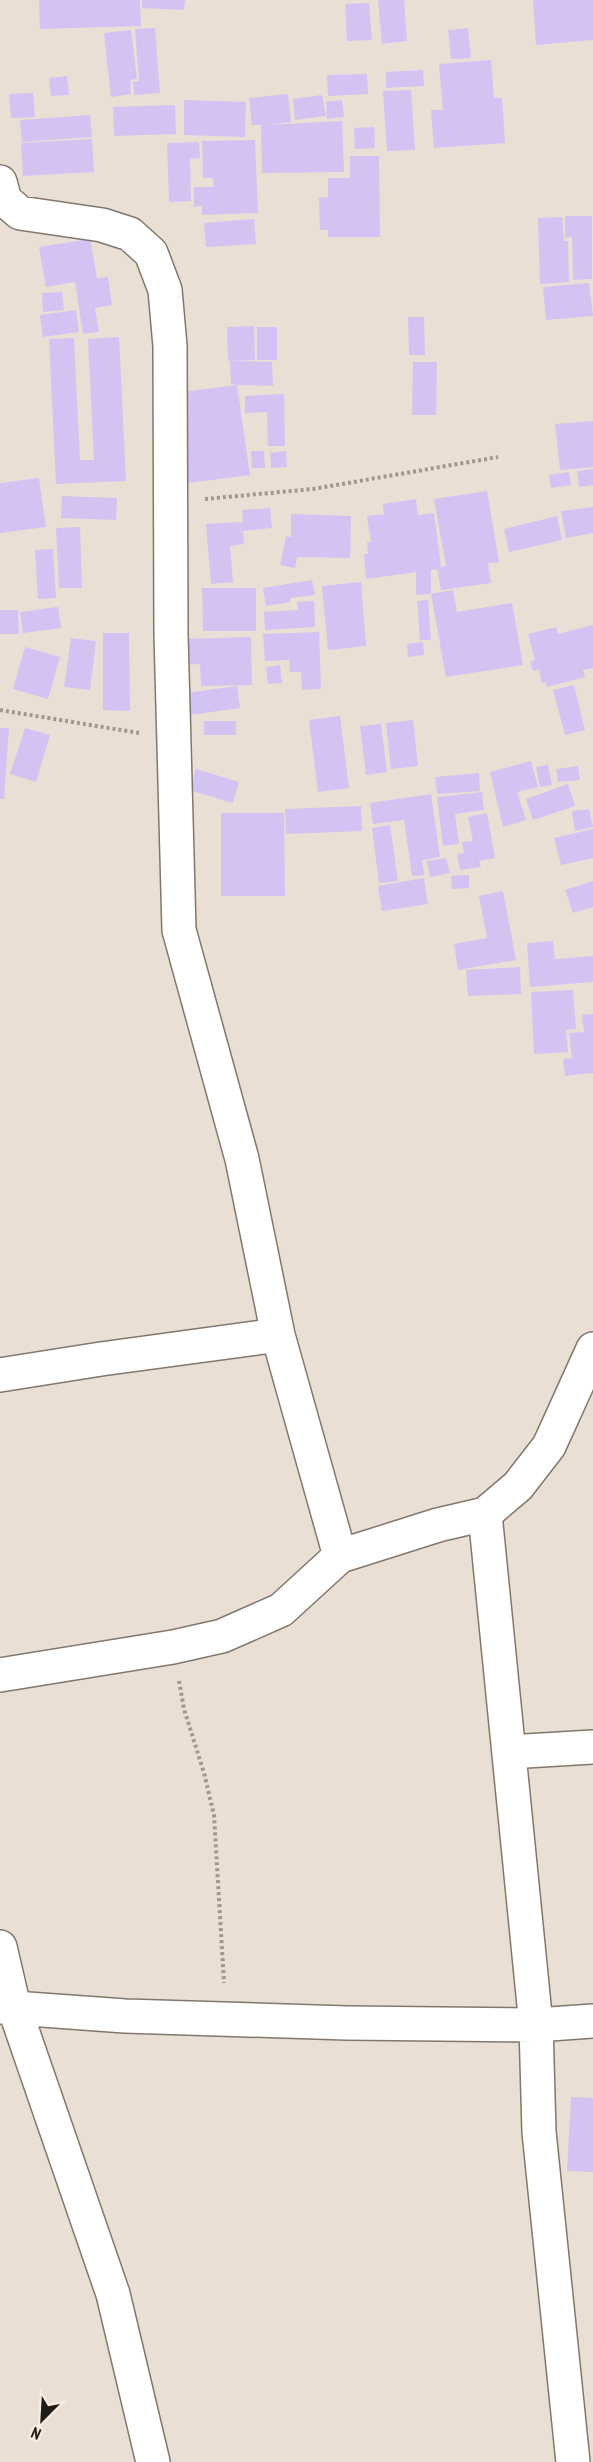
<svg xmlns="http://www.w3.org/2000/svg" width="593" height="2462" font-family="'PT Sans Narrow',sans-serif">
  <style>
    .building { fill: #d3c3f2 }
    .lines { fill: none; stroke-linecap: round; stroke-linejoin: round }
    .minor-casing { stroke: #81776d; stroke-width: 36 }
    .path { stroke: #a0988f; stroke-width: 4; stroke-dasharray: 3 3; stroke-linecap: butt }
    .minor { stroke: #fff; stroke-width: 33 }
  </style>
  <rect width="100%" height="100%" fill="#eadfd4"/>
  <path class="building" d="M 39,0 L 140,0 L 141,26 L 40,29 Z
    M 142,0 L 185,0 L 184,10 L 142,8 Z
    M 378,0 L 404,0 L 407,41 L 382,44 Z
    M 533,0 L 593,0 L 593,40 L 536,45 Z
    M 369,3 L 372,40 L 347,41 L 345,4 Z
    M 155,28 L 160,93 L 134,95 L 133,82 L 139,81 L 135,29 Z
    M 468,28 L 471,58 L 451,59 L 448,30 Z
    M 131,30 L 137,79 L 130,80 L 131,94 L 111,97 L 104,33 Z
    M 491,60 L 494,98 L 502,98 L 505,143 L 434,148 L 431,110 L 443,110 L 439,64 Z
    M 423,70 L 424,86 L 386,88 L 386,72 Z
    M 367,74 L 368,94 L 328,96 L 327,75 Z
    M 67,76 L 69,95 L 51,96 L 49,78 Z
    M 411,90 L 415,150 L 387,151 L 383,91 Z
    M 33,93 L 35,117 L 11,118 L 9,94 Z
    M 288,94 L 291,122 L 267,125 L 342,121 L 344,172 L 262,173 L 261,125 L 252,125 L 249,98 Z
    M 322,95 L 326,116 L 295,120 L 293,99 Z
    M 184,100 L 246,102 L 245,137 L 184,135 Z
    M 342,100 L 344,117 L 327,119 L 326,102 Z
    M 175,105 L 176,134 L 114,136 L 113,107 Z
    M 90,115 L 92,137 L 22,142 L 20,120 Z
    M 374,127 L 375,148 L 355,149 L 354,128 Z
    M 92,139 L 94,172 L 23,176 L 21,143 Z
    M 255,140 L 258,213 L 202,215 L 202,206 L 194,207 L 194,187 L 214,187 L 213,178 L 203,178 L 202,141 Z
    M 199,142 L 200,158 L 190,159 L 191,201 L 169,202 L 167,143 Z
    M 350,156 L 379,156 L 380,237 L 328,237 L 328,230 L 320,230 L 319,198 L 328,197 L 328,178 L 350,178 Z
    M 565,216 L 592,216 L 592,279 L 573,280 L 572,237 L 565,238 Z
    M 562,217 L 564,241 L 568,241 L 569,282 L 540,284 L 538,218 Z
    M 254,219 L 256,244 L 206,247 L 204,223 Z
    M 90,239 L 97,278 L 108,277 L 112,305 L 95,308 L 99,332 L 83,334 L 75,282 L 46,287 L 39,247 Z
    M 589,283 L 593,316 L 546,320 L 543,287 Z
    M 62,292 L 64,310 L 43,312 L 42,293 Z
    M 76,310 L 79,332 L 43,337 L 40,315 Z
    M 408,317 L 424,317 L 425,355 L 409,355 Z
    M 254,326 L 255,360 L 228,361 L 227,327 Z
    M 257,327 L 277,327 L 277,360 L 257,360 Z
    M 119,337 L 126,481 L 56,484 L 49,339 L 74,338 L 80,460 L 94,460 L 88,339 Z
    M 230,361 L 272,362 L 273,386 L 237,385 L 250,475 L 188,483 L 175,393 L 237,385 L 231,384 Z
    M 413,362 L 437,362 L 436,415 L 412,415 Z
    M 284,394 L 285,446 L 268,446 L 267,412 L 245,413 L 245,396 Z
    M 593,421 L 593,467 L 560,470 L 555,424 Z
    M 251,451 L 264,451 L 265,468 L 252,468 Z
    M 286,451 L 287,467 L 271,468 L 270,453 Z
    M 593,469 L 593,485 L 579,487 L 577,471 Z
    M 569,472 L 571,485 L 551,488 L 549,475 Z
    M 39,478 L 46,527 L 0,533 L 0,483 Z
    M 487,491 L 499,562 L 488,563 L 491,583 L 441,590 L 437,569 L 431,570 L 431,594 L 453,590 L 457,612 L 512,603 L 523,665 L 446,677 L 431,594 L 416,595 L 416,572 L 366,579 L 364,554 L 368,554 L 367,542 L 371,542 L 367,516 L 384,514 L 383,504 L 416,499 L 418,515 L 434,513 L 441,567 L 446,566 L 434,499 Z
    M 62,496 L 117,498 L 116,520 L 61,518 Z
    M 593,507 L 593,533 L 566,538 L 561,511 Z
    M 270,508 L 272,528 L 243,531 L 244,544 L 230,546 L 233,582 L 211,584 L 206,524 L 243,522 L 242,510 Z
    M 291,514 L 351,516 L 350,558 L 297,557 L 295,568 L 280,565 L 286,536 L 291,537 Z
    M 557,516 L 562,540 L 509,552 L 504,529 Z
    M 80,527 L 82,588 L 59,588 L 56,528 Z
    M 53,549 L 56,598 L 38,599 L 35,550 Z
    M 312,580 L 315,595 L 290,598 L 290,602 L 266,606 L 263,588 Z
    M 361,582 L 366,646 L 328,650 L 322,586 Z
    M 202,588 L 256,588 L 256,631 L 203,631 Z
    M 428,600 L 431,640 L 420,640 L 417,601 Z
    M 314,601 L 315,627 L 265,630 L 264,612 L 298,610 L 297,602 Z
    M 58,607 L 61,628 L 23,633 L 20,612 Z
    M 0,610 L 18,610 L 19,634 L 0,634 Z
    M 593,625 L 593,668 L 583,670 L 585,677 L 547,687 L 545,682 L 542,683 L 539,669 L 533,671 L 530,661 L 535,660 L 528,634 L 556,627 L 558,634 Z
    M 319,632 L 321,689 L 302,690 L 301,672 L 290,672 L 289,660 L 265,661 L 263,634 Z
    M 103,633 L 129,633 L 130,711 L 103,710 Z
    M 251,637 L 252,685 L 201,686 L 200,664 L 179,665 L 178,639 Z
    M 71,638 L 96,641 L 90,690 L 64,687 Z
    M 423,642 L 424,655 L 408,657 L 407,644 Z
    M 25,647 L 60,657 L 48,699 L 13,689 Z
    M 280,665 L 282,683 L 268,684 L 266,667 Z
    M 574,685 L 585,730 L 565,735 L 553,690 Z
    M 237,686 L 240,708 L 182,716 L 178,694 Z
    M 340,716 L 349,788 L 318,792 L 309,720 Z
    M 413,720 L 418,766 L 391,769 L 386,723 Z
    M 204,721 L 236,721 L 236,735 L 204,735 Z
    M 381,724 L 387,772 L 366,775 L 360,726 Z
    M 0,728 L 9,728 L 4,799 L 0,799 Z
    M 25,728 L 50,735 L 36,782 L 10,774 Z
    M 531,761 L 538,787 L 517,792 L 526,820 L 503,827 L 490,772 Z
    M 548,765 L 552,785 L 540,787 L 536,767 Z
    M 578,766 L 580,780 L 558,782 L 556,769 Z
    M 196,769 L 239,782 L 233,803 L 189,790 Z
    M 479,773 L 480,791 L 437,794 L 435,777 Z
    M 568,784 L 575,806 L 533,820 L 526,799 Z
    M 482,792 L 484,810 L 455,814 L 459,844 L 443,846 L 437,797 Z
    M 431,794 L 440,857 L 422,860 L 424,875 L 412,876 L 404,820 L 373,824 L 370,803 Z
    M 361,806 L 362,831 L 286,834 L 285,809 Z
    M 589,809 L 593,827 L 575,831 L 572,811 Z
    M 221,813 L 284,813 L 285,896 L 221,896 Z
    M 487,813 L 495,858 L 479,861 L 481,867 L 460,870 L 457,854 L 464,853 L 462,842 L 473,841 L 468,817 Z
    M 390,825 L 398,881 L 379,883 L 372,828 Z
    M 593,829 L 593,858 L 561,865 L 554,838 Z
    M 446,858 L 450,873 L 430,877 L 427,861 Z
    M 469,875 L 469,888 L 452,889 L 451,876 Z
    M 424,878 L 428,904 L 382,911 L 378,886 Z
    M 593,881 L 593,907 L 573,913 L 565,890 Z
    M 503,891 L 516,960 L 458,970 L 454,944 L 487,938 L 479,896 Z
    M 553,941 L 555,959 L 593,956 L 593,982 L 530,987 L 527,943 Z
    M 520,967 L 521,994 L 468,996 L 466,970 Z
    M 573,990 L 576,1029 L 566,1030 L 568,1052 L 534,1054 L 531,992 Z
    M 593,1014 L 593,1073 L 565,1076 L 563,1059 L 572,1058 L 569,1033 L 584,1032 L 582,1015 Z
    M 571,2097 L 593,2098 L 593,2172 L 567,2171 Z"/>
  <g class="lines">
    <g class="minor-casing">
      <path id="minor" d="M 0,182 L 5,200 L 20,213 L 102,225 L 130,234 L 151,253 L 165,290 L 170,346 L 171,634 L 179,930 L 242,1159 L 278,1335 L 340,1556
        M 0,1375 L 101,1359 L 278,1335
        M 485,1514 L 536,2025 L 539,2132 L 573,2462
        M 0,1675 L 173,1647 L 222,1636 L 281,1610 L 340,1556 L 438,1525 L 485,1514 L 518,1486 L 549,1446 L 593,1349
        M 509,1752 L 593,1747
        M 0,1947 L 14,2007 L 113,2294 L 153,2462
        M 0,2007 L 125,2016 L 347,2023 L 536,2025 L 593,2021"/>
    </g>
    <path class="path" d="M 205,499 L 313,489 L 498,457
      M 0,710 L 139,733
      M 179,1681 L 184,1709 L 204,1773 L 214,1815 L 224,1983"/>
    <use href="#minor" class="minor"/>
  </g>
  <g transform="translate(42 2420) rotate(204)" stroke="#f7ece1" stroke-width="4.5" paint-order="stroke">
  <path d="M0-4.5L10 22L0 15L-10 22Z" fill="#1f1b17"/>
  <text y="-9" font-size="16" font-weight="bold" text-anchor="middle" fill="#1f1b17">N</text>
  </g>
</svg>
